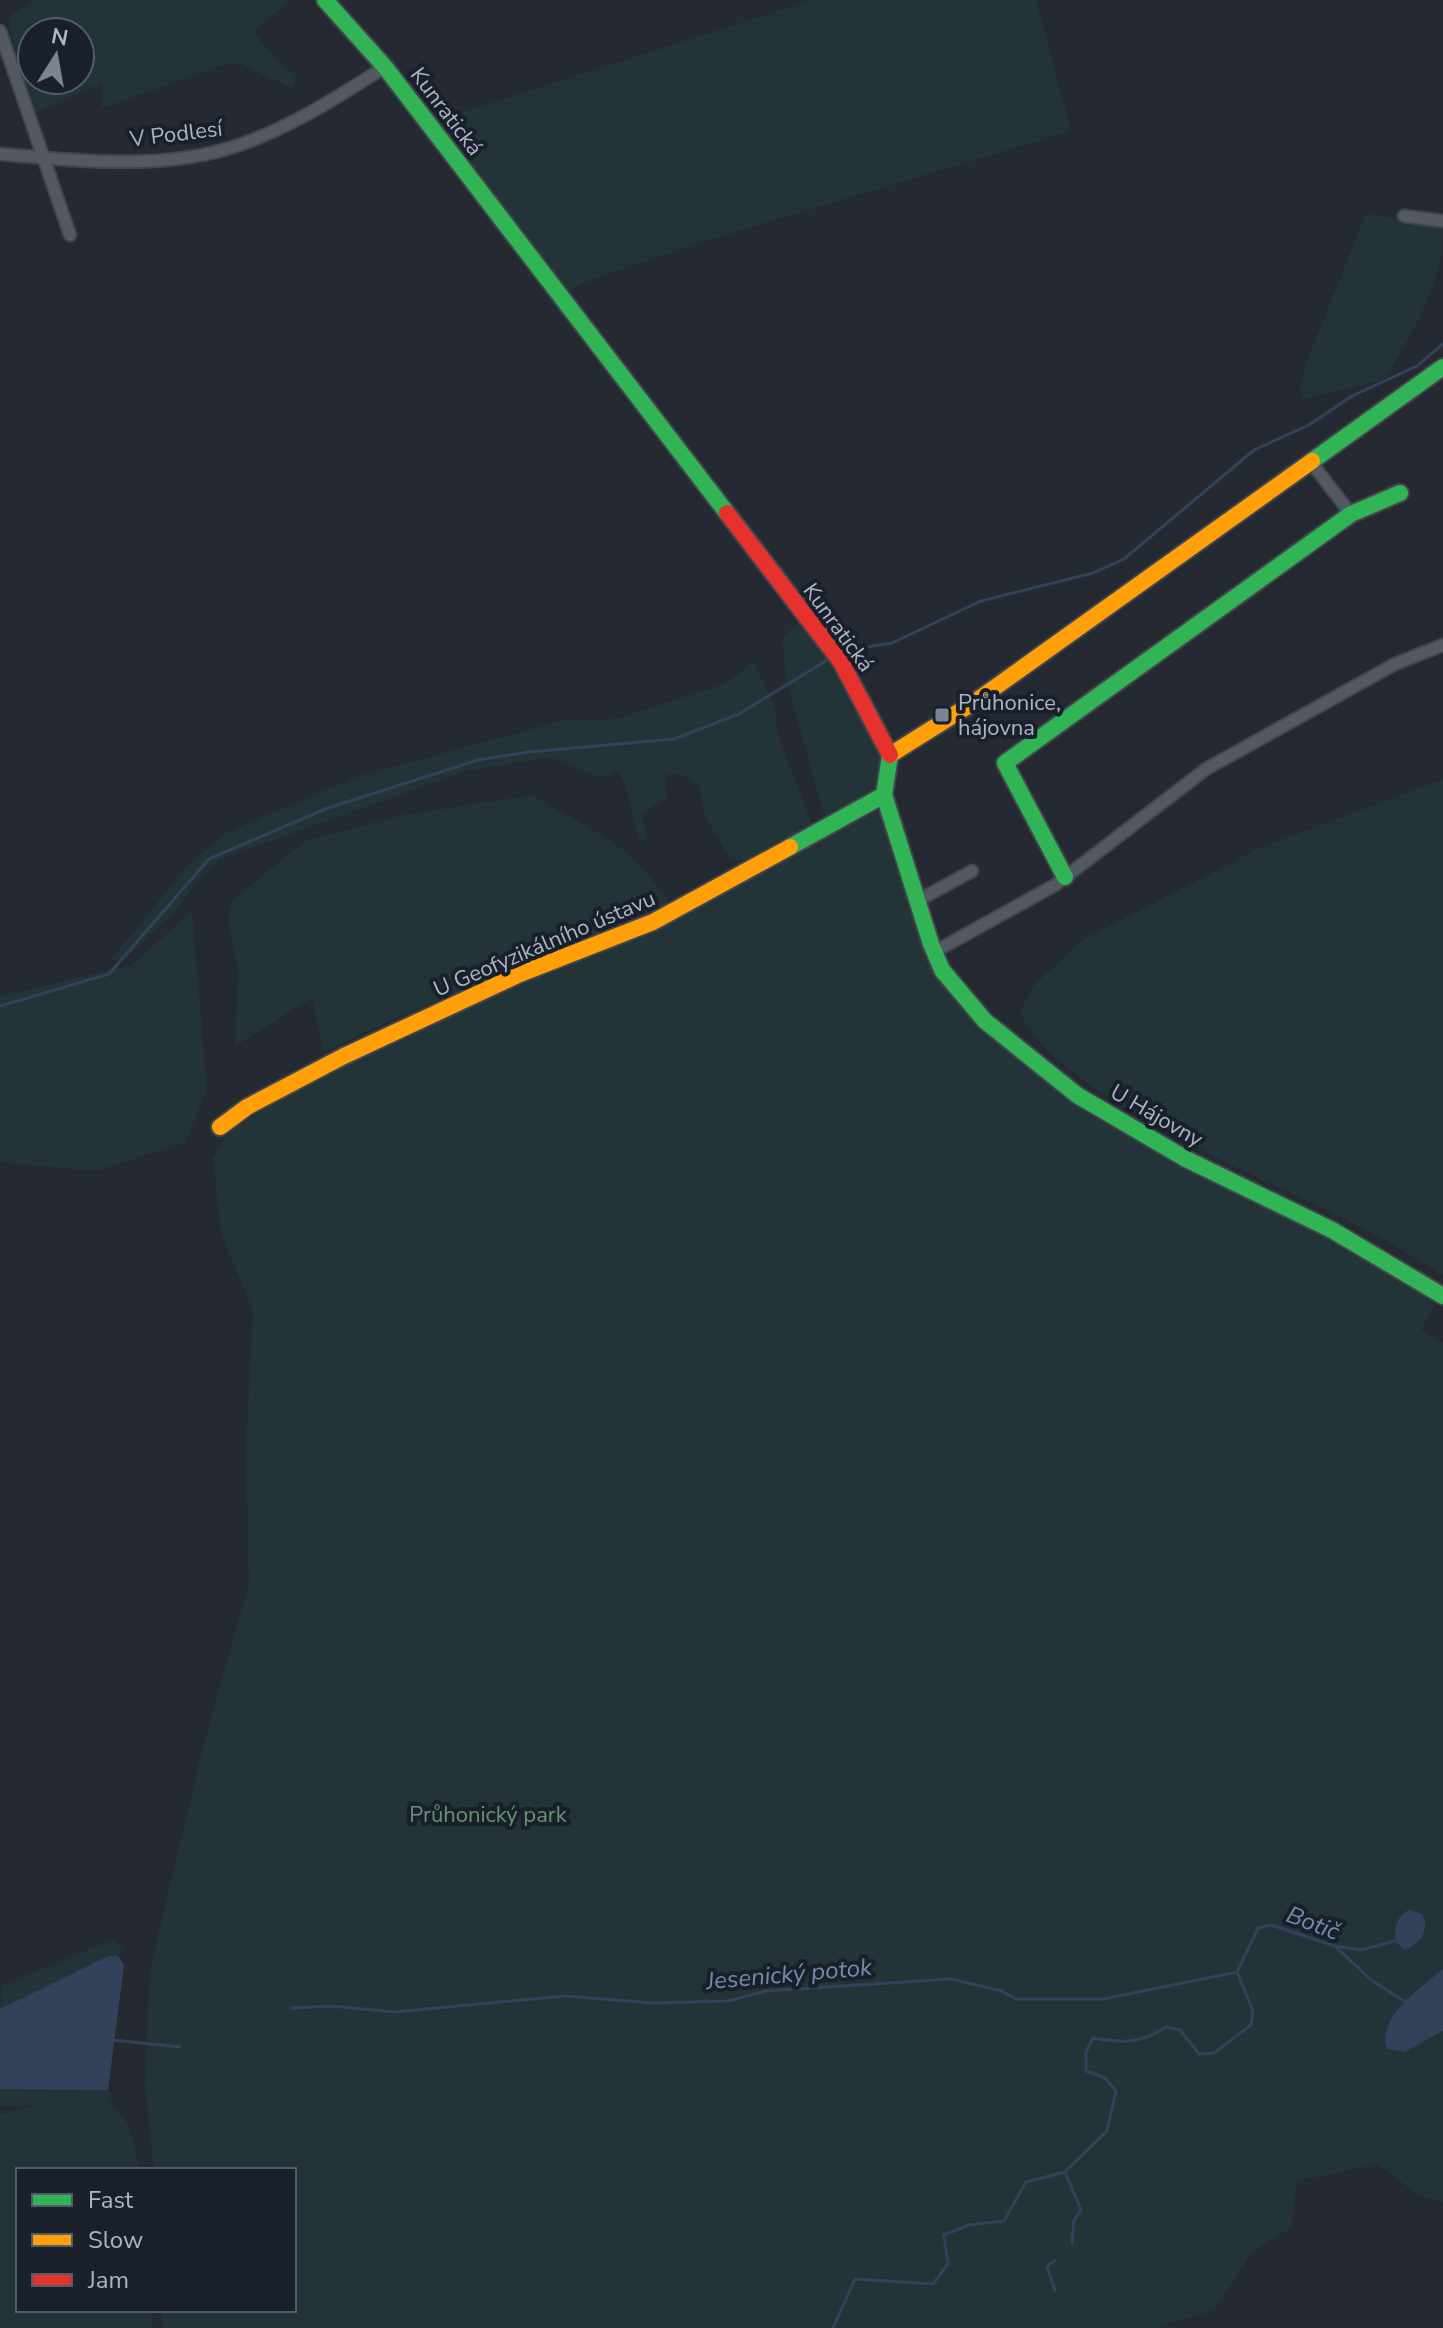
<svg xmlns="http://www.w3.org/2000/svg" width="1443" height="2328" font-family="'Nunito Sans',sans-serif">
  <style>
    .green { fill: #233438; fill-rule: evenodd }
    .water { fill: #32425b }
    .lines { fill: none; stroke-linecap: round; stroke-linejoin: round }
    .stream { stroke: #32425b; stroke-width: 3 }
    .street-casing { stroke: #42464c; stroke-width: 15 }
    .fast-casing { stroke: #42464c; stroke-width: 20 }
    .slow-casing { stroke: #42464c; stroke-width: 20 }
    .jam-casing { stroke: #42464c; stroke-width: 20 }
    .street { stroke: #545860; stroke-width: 11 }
    .fast { stroke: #30b455; stroke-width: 16 }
    .slow { stroke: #ff9f0a; stroke-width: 16 }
    .jam { stroke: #e5322d; stroke-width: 16 }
    .poi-dot { fill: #7d8491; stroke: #19202b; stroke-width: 3 }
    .labels { text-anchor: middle; stroke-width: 8; stroke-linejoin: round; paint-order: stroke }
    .street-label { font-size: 22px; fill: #adb5c4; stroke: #19202b }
    .poi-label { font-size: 22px; fill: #adb5c4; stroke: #19202b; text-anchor: start }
    .park-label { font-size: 22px; fill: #659471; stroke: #19202b }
    .water-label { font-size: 24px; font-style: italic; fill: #748bad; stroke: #19202b }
  </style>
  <rect width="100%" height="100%" fill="#252a32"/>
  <path class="green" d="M 35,0 L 290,0 L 253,32 L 286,70 L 297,75 L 292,88 L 241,64 L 229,63 L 102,108 L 102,83 L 36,112 L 9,28 L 11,16 ZM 32,32 L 80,32 L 80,80 L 32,80 Z
    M 812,0 L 1036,0 L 1071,131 L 705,241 L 579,284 L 566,295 L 438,120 Z
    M 1366,214 L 1443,225 C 1443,284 1414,329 1385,379 L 1303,399 L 1300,390 L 1305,366 Z
    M 800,621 L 844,679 L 879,754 L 878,796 L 826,822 L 786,679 L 782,638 Z
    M 754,661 L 775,710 L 778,735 L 812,825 L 745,860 L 728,856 L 703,812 L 700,786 L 681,774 L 666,775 L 667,799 L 641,813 L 648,838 L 639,841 L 627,790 L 618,770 L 601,778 L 551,757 L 466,771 L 220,859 L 195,884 L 175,912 L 126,959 L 111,960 L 185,869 L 224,834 L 357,777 L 565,720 L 616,719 L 725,684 Z
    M 1443,779 L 1443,1274 C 1409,1255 1376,1234 1341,1217 C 1262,1178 1053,1091 1020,1012 L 1034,985 L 1083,940 L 1258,849 Z
    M 532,795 C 590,831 632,841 669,904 L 397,1017 L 323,1052 L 312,998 L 235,1046 L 238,970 L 228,920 L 231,901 L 307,840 L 403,815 Z
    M 883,808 L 900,870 L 979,1026 L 1188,1169 L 1327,1237 L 1436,1302 L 1421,1330 L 1443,1343 L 1443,1969 L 1394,2015 L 1387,2049 L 1405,2052 L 1443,2031 L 1443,2202 L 1418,2195 L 1378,2164 L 1297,2181 L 1292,2227 L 1251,2253 L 1215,2310 L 1154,2328 L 163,2328 L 163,2310 L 294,2310 L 294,2170 L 154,2170 L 145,2085 L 150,1970 L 203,1747 L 249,1583 L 246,1447 L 253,1311 L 221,1233 L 213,1158 L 229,1132 L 315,1077 L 529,979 L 658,929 L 755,870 Z
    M 192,911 L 207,1089 L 185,1143 L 95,1171 L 0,1162 L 0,996 L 132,965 Z
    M 111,1940 L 125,1947 L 118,1956 L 107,1956 L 0,2009 L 2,1986 Z
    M 44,2088 L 108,2090 L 111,2099 L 106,2100 C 132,2119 134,2139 139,2170 L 18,2170 L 18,2310 L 152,2310 L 152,2328 L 0,2328 L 0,2114 L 40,2105 L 0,2107 L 0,2089 Z"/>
  <path class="water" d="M 1409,1910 L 1422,1914 C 1431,1931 1419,1943 1405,1950 L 1395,1941 C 1395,1928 1396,1916 1409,1910 Z
    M 108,1956 L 118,1956 L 124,1965 L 108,2090 L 0,2089 L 0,2009 Z
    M 1443,1969 L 1443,2031 L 1405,2052 L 1387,2049 C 1376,2017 1421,1988 1443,1969 Z"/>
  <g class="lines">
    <path class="stream" d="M 842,651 L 892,643 L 981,601 L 1093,573 L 1124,559 L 1254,450 L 1309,425 L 1352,396 L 1417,366 L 1443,344
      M 0,1006 L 109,974 L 209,859 L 325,809 L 478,760 L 529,752 L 674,739 L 739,714 L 832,657
      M 1335,1946 L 1361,1950 L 1395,1941
      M 292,2008 L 331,2006 L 395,2012 L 564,1996 L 654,2003 L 728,2001 L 766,1991 L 951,1979 L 1002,1991 L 1016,1999 L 1103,1999 L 1237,1972
      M 113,2040 L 180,2047
      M 1065,2172 L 1081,2210 L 1074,2220 L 1072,2243
      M 1055,2290 L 1047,2267 L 1055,2260
      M 833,2328 L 855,2279 L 933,2284 L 948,2264 L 944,2235 L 969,2225 L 1004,2221 L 1026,2182 L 1065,2172 L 1107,2131 L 1116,2091 L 1105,2078 L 1086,2071 L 1086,2052 L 1093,2038 C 1122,2043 1141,2044 1166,2027 L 1180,2030 L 1199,2054 L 1214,2053 L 1251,2025 L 1253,2011 L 1237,1972 L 1258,1928 L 1271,1925 L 1335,1946 L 1371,1980 L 1407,2003"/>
    <g class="street-casing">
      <path id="street" d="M 0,31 L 70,235
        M 0,154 C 76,161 165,171 239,145 C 291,127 338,97 385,67
        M 1404,216 L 1443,221
        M 1310,461 L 1351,514
        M 917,901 L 972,871
        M 934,952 L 1055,885 L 1206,769 L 1395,664 L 1443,645"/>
    </g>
    <g class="fast-casing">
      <path id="fast" d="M 325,0 L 385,67 L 727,513
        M 1312,461 L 1443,367
        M 890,755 L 884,795 L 931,944 L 942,970 L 985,1021 L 1077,1095 L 1186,1159 L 1332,1230 L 1443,1296
        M 790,847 L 884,795
        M 1065,877 L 1005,763 L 1351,514 L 1400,493"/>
    </g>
    <g class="slow-casing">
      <path id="slow" d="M 890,755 L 976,701 L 1312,461
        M 220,1127 L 247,1107 L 344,1056 L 520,974 L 653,922 L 790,847"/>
    </g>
    <g class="jam-casing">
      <path id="jam" d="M 727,513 L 841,662 L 890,755"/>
    </g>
    <use href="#street" class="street"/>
    <use href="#fast" class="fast"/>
    <use href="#slow" class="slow"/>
    <use href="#jam" class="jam"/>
  </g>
  <rect class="poi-dot" x="934" y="707" width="16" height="16" rx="4"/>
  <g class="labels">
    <g class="street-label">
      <text transform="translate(447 111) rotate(53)" y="8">Kunratická</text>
      <text transform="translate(176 133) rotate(-7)" y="8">V Podlesí</text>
      <text transform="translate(839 627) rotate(54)" y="8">Kunratická</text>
      <text transform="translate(544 943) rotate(-23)" y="8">U Geofyzikálního ústavu</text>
      <text transform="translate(1157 1115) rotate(30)" y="8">U Hájovny</text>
    </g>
    <g class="poi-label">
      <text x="958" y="710">Průhonice,<tspan x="958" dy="25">hájovna</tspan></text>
    </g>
    <g class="park-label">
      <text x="488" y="1822">Průhonický park</text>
    </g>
    <g class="water-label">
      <text transform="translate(1313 1923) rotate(21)" y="8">Botič</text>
      <text transform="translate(789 1974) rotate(-5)" y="8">Jesenický potok</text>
    </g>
  </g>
  <rect x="16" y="2168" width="280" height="144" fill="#19202b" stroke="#545c68" stroke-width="2"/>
  <rect x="32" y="2194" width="40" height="12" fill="#30b455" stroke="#545c68" stroke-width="2"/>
  <text x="88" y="2208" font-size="24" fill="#adb5c4">Fast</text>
  <rect x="32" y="2234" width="40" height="12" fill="#ff9f0a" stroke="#545c68" stroke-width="2"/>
  <text x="88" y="2248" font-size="24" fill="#adb5c4">Slow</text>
  <rect x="32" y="2274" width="40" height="12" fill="#e5322d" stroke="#545c68" stroke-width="2"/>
  <text x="88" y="2288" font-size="24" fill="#adb5c4">Jam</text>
  <g transform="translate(56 56) rotate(11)"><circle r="38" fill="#19202b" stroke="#545c68" stroke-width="2"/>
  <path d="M0-6L14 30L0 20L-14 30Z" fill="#7d8491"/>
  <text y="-12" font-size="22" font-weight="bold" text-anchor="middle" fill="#adb5c4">N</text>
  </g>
</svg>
